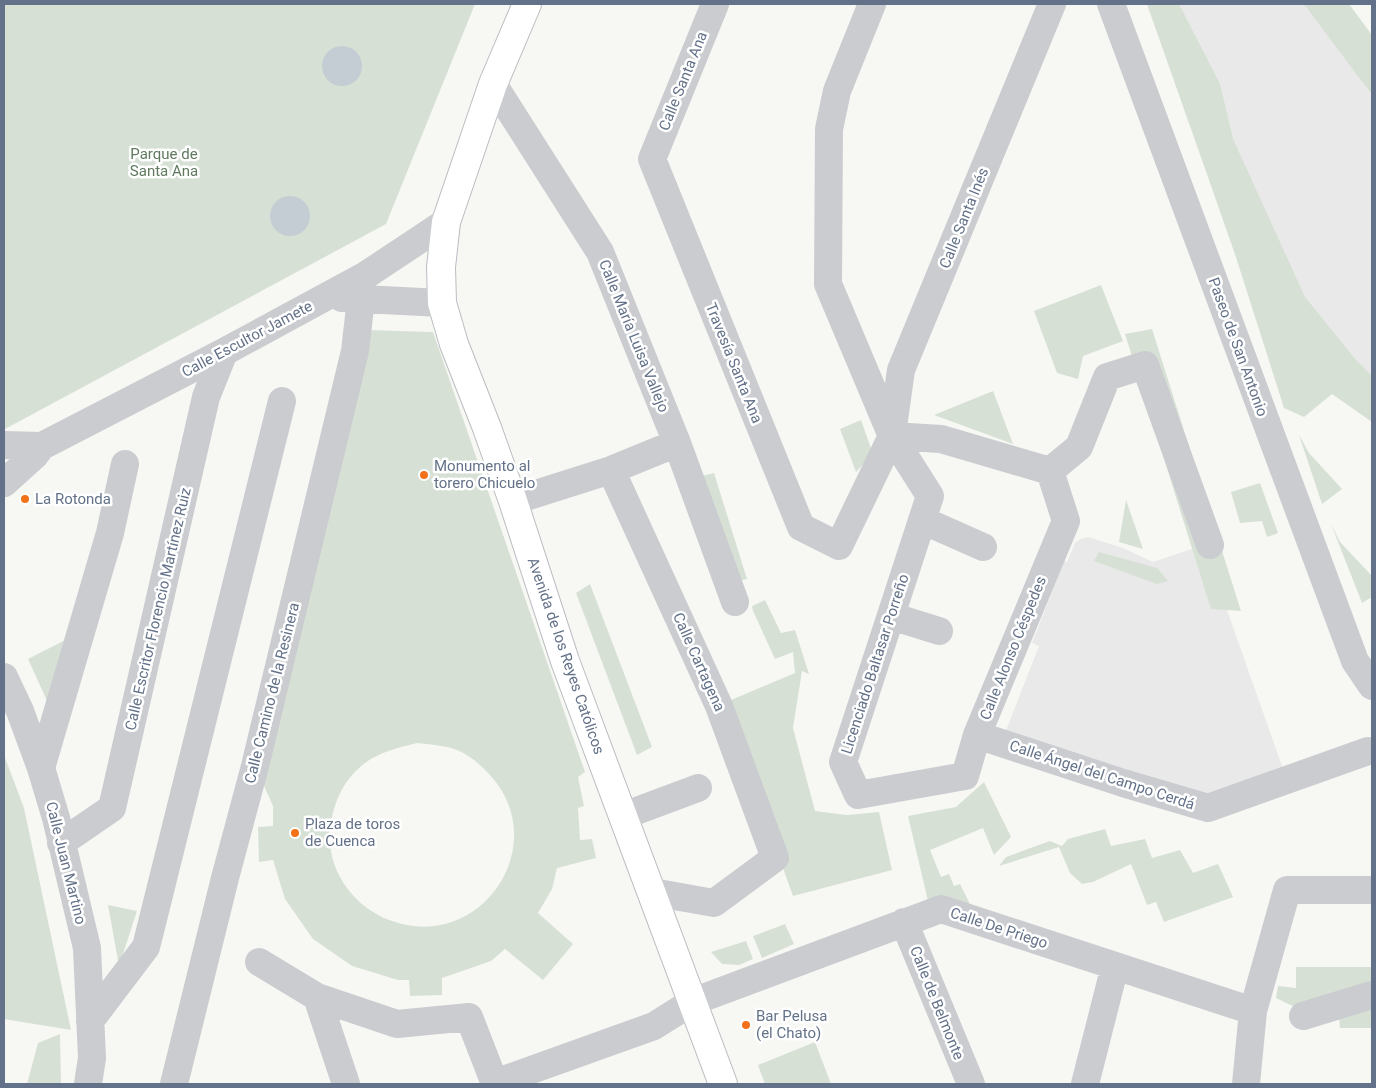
<svg xmlns="http://www.w3.org/2000/svg" width="1376" height="1088" font-family="Roboto,sans-serif">
  <style>
    .built { fill: #e8e9e8 }
    .green { fill: #d7e0d5; fill-rule: evenodd }
    .water { fill: #c5cdd4 }
    .lines { fill: none; stroke-linecap: round; stroke-linejoin: round }
    .major-casing { stroke: #babdc2; stroke-width: 30 }
    .minor { stroke: #caccd0; stroke-width: 28 }
    .major { stroke: #fff; stroke-width: 28 }
    .poi-dot { fill: #f37219; stroke: #fff; stroke-width: 2 }
    .labels { text-anchor: middle; stroke-width: 5; stroke-linejoin: round; paint-order: stroke }
    .street-label { font-size: 15px; fill: #647289; stroke: #fff }
    .park-label { font-size: 15px; fill: #607a5f; stroke: #fff }
    .poi-label { font-size: 15px; fill: #647289; stroke: #fff; text-anchor: start }
  </style>
  <rect width="100%" height="100%" fill="#f7f8f4"/>
  <path class="built" d="M 1147,4 L 1308,4 L 1372,96 L 1372,396 L 1262,334 L 1206,169 Z
    M 1088,537 L 1123,548 L 1153,562 L 1204,545 L 1283,769 L 1205,795 L 1005,733 L 1039,646 L 1032,643 L 1064,561 L 1067,562 L 1075,543 L 1081,539 Z"/>
  <path class="green" d="M 4,4 L 475,4 L 386,224 L 5,429 Z
    M 1147,4 L 1179,4 L 1220,84 L 1233,139 L 1305,297 L 1356,360 L 1372,376 L 1372,422 L 1332,394 L 1304,417 L 1284,408 L 1235,254 Z
    M 1304,4 L 1349,4 L 1372,35 L 1372,95 Z
    M 1101,285 L 1123,341 L 1083,356 L 1078,379 L 1057,373 L 1034,311 Z
    M 1152,329 L 1241,611 L 1211,609 L 1125,334 Z
    M 367,330 L 433,332 L 585,772 L 578,777 L 584,806 L 578,808 L 580,840 L 592,839 L 596,858 L 557,868 L 552,889 L 538,913 L 573,944 L 543,980 L 505,949 L 491,961 L 442,978 L 442,995 L 410,996 L 409,980 L 398,980 L 352,966 L 313,939 L 285,899 L 273,860 L 259,862 L 258,827 L 273,826 L 273,806 L 255,766 ZM 417,743 C 427,744 438,745 447,747 C 463,750 478,762 488,773 C 555,842 482,953 392,921 C 369,913 350,897 339,875 C 321,842 331,793 359,768 C 375,753 397,748 417,743 Z
    M 993,391 L 1013,444 L 934,415 Z
    M 861,420 L 873,454 L 856,472 L 840,429 Z
    M 1299,435 L 1309,453 L 1342,489 L 1322,504 Z
    M 714,473 L 747,579 L 734,582 L 697,477 Z
    M 1260,483 L 1278,533 L 1267,537 L 1262,521 L 1240,523 L 1231,492 Z
    M 1126,500 L 1143,549 L 1119,542 Z
    M 1331,524 L 1340,542 L 1372,576 L 1372,597 L 1362,603 Z
    M 1099,552 L 1157,568 L 1168,581 L 1157,584 L 1094,561 Z
    M 590,584 L 652,747 L 637,755 L 576,593 Z
    M 765,600 L 781,633 L 795,630 L 809,674 L 802,671 L 793,728 L 815,811 L 847,815 L 879,812 L 892,870 L 793,896 L 724,703 L 795,673 L 793,652 L 775,659 L 753,611 L 752,606 Z
    M 75,635 L 53,714 L 28,659 Z
    M 4,755 L 24,808 L 71,1030 L 4,1019 Z
    M 984,782 L 1011,837 L 994,855 L 983,828 L 930,850 L 941,877 L 949,874 L 954,886 L 960,884 L 970,904 L 928,901 L 908,816 L 956,807 Z
    M 1105,829 L 1111,846 L 1145,839 L 1152,858 L 1180,850 L 1193,873 L 1218,864 L 1233,897 L 1164,922 L 1156,902 L 1147,905 L 1131,864 L 1093,882 L 1082,884 L 1070,873 L 1059,847 L 999,866 L 1006,857 L 1050,841 L 1062,846 L 1068,839 Z
    M 108,905 L 137,911 L 119,966 Z
    M 785,924 L 794,944 L 762,958 L 753,936 Z
    M 746,941 L 753,959 L 739,965 L 722,964 L 711,952 Z
    M 1296,967 L 1372,967 L 1372,1028 L 1340,1028 L 1339,1016 L 1303,1011 L 1276,998 L 1278,986 L 1296,988 Z
    M 60,1034 L 61,1084 L 27,1084 L 38,1043 Z
    M 815,1042 L 831,1084 L 765,1084 L 758,1065 Z"/>
  <path class="water" d="M322 66a20 20 0 1 1 40 0a20 20 0 1 1-40 0Z
    M270 216a20 20 0 1 1 40 0a20 20 0 1 1-40 0Z"/>
  <g class="lines">
    <g class="major-casing">
      <path id="major" d="M 527,4 L 493,84 L 446,222 L 441,267 L 442,303 L 454,344 L 487,428 L 513,501 L 565,661 L 723,1084"/>
    </g>
    <path class="minor" d="M 715,4 L 652,159 L 801,527 L 839,546 L 892,436 L 828,284 L 829,129 L 837,91 L 872,4
      M 1111,4 L 1355,661 L 1372,686
      M 493,84 L 600,252 L 677,443 L 611,470 L 513,501
      M 342,298 L 442,303
      M 892,434 L 901,370 L 1052,4
      M 892,436 L 941,439 L 1050,471 L 1066,521 L 977,735 L 965,776 L 858,795 L 843,762 L 930,496 Z
      M 677,443 L 735,602
      M 4,445 L 42,446
      M 611,470 L 719,706 L 775,858 L 714,903 L 652,892
      M 1050,471 L 1079,447 L 1107,377 L 1145,365 L 1210,545
      M 4,483 L 35,455 L 42,446 L 224,352 L 366,275 L 446,222
      M 922,520 L 983,547
      M 891,616 L 939,631
      M 4,677 L 20,711 L 41,768 L 56,818 L 87,948 L 92,1058 L 88,1084
      M 977,735 L 1123,783 L 1208,808 L 1368,751
      M 41,768 L 110,533 L 125,464
      M 623,816 L 698,788
      M 61,843 L 112,808 L 206,397 L 224,352
      M 904,922 L 971,1084
      M 259,962 L 317,997 L 397,1024 L 469,1017 L 495,1084
      M 317,997 L 346,1084
      M 1303,1016 L 1372,995
      M 90,1021 L 146,947 L 282,401
      M 495,1083 L 654,1026 L 692,1002 L 941,909 L 1253,1011
      M 174,1084 L 225,878 L 255,766 L 355,351 L 361,299
      M 1085,1084 L 1115,966
      M 1246,1084 L 1253,1011 L 1287,890 L 1372,890"/>
    <use href="#major" class="major"/>
  </g>
  <g class="poi-dot">
    <circle cx="424" cy="475" r="5"/>
    <circle cx="25" cy="499" r="5"/>
    <circle cx="295" cy="833" r="5"/>
    <circle cx="746" cy="1025" r="5"/>
  </g>
  <g class="labels">
    <g class="street-label">
      <text transform="translate(683 81) rotate(-68)" y="5">Calle Santa Ana</text>
      <text transform="translate(964 218) rotate(-68)" y="5">Calle Santa Inés</text>
      <text transform="translate(634 336) rotate(68)" y="5">Calle María Luisa Vallejo</text>
      <text transform="translate(247 339) rotate(-28)" y="5">Calle Escultor Jamete</text>
      <text transform="translate(1238 347) rotate(70)" y="5">Paseo de San Antonio</text>
      <text transform="translate(734 363) rotate(68)" y="5">Travesía Santa Ana</text>
      <text transform="translate(158 609) rotate(-77)" y="5">Calle Escritor Florencio Martínez Ruiz</text>
      <text transform="translate(1013 648) rotate(-68)" y="5">Calle Alonso Céspedes</text>
      <text transform="translate(566 656) rotate(71)" y="5">Avenida de los Reyes Católicos</text>
      <text transform="translate(699 662) rotate(66)" y="5">Calle Cartagena</text>
      <text transform="translate(875 664) rotate(-72)" y="5">Licenciado Baltasar Porreño</text>
      <text transform="translate(272 693) rotate(-76)" y="5">Calle Camino de la Resinera</text>
      <text transform="translate(1102 775) rotate(18)" y="5">Calle Ángel del Campo Cerdá</text>
      <text transform="translate(66 863) rotate(76)" y="5">Calle Juan Martino</text>
      <text transform="translate(999 928) rotate(18)" y="5">Calle De Priego</text>
      <text transform="translate(937 1003) rotate(68)" y="5">Calle de Belmonte</text>
    </g>
    <g class="park-label">
      <text x="164" y="159">Parque de<tspan x="164" dy="17">Santa Ana</tspan></text>
    </g>
    <g class="poi-label">
      <text x="434" y="471">Monumento al<tspan x="434" dy="17">torero Chicuelo</tspan></text>
      <text x="35" y="504">La Rotonda</text>
      <text x="305" y="829">Plaza de toros<tspan x="305" dy="17">de Cuenca</tspan></text>
      <text x="756" y="1021">Bar Pelusa<tspan x="756" dy="17">(el Chato)</tspan></text>
    </g>
  </g>
  <rect width="1376" height="1088" fill="none" stroke="#647289" stroke-width="10"/>
</svg>
